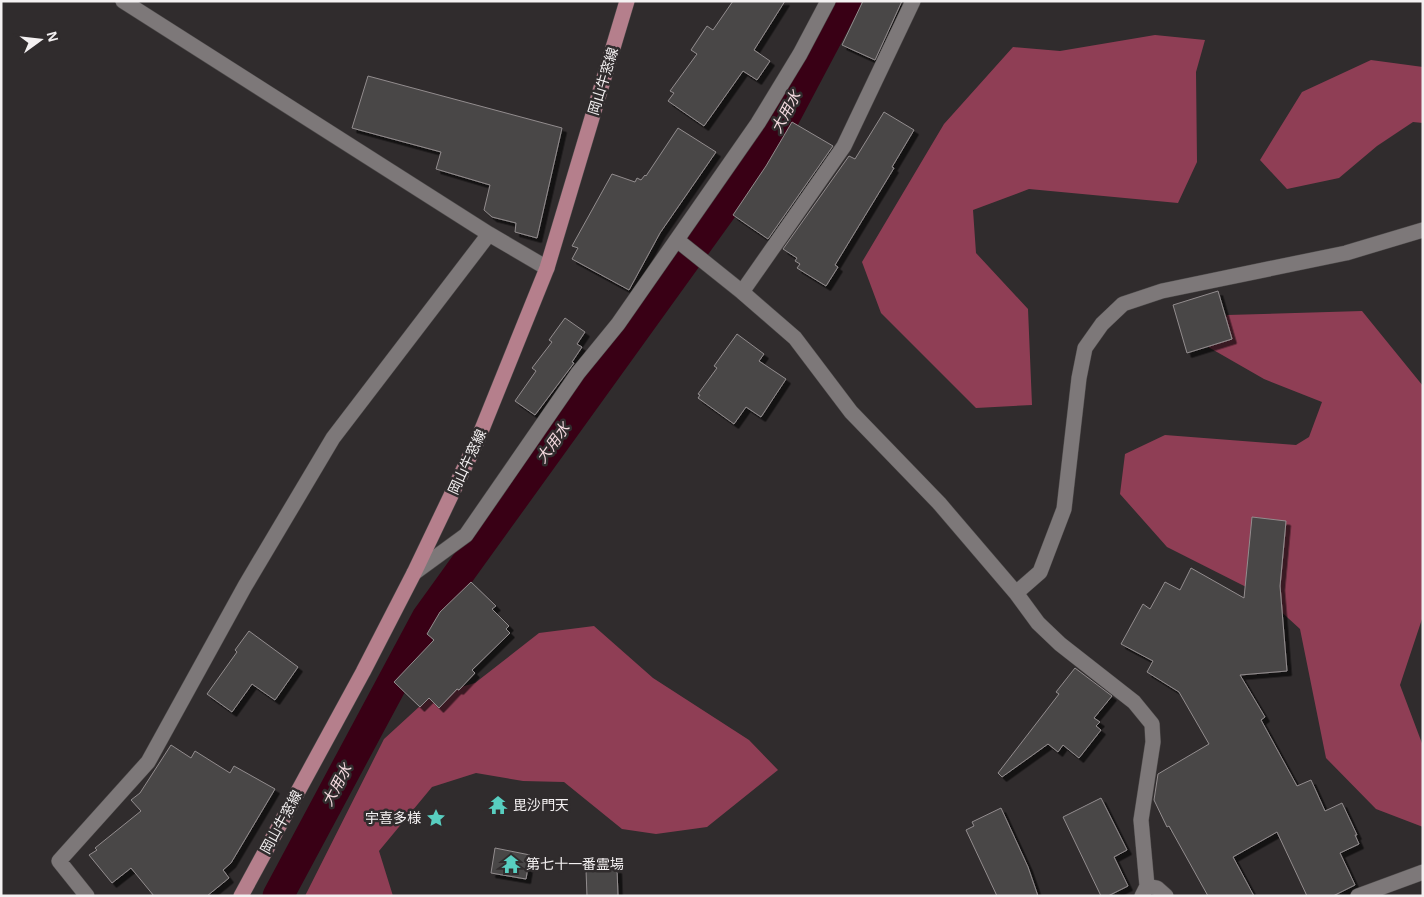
<svg xmlns="http://www.w3.org/2000/svg" width="1424" height="897" font-family="Arial,'Noto Sans JP',sans-serif">
  <style>
    .forest { fill: #8f3e55 }
    .lines { fill: none; stroke-linecap: round; stroke-linejoin: round }
    .canal { stroke: #390015; stroke-width: 31 }
    .building { fill: #4a4647; stroke: #928d8e; filter: url(#shadow) }
    .minor-casing { stroke: #4d4a4a; stroke-width: 16 }
    .primary-casing { stroke: #4d4a4a; stroke-width: 16 }
    .minor { stroke: #7d7879; stroke-width: 15 }
    .primary { stroke: #b57f8c; stroke-width: 15 }
    .labels { text-anchor: middle; stroke-width: 5; stroke-linejoin: round; paint-order: stroke }
    .street-label { font-size: 14px; fill: #f4f1f2; stroke: #302c2d }
    .poi-label { font-size: 14px; fill: #f4f1f2; stroke: #302c2d; text-anchor: start }
    .water-label { font-size: 15px; font-style: italic; fill: #f4dadf; stroke: #302c2d }
  </style>
  <defs>
    <filter id="shadow"><feDropShadow dx="4.5" dy="4.5" stdDeviation="0" flood-color="#0009"/></filter>
  </defs>
  <rect width="100%" height="100%" fill="#302c2d"/>
  <path class="forest" d="M 1155,35 L 1205,40 L 1196,72 L 1197,162 L 1178,203 L 1029,189 L 973,210 L 976,253 L 1028,309 L 1032,405 L 976,408 L 881,313 L 862,262 L 944,124 L 1013,47 L 1060,51 Z
    M 1371,60 L 1423,67 L 1423,123 L 1413,122 L 1377,146 L 1339,178 L 1287,189 L 1260,160 L 1302,92 Z
    M 1362,311 L 1423,386 L 1423,616 L 1400,685 L 1423,746 L 1423,827 L 1376,809 L 1326,758 L 1300,629 L 1264,596 L 1167,547 L 1120,494 L 1125,454 L 1165,435 L 1296,445 L 1309,437 L 1322,402 L 1264,379 L 1203,344 L 1227,315 Z
    M 594,626 L 653,678 L 749,740 L 778,770 L 707,827 L 656,834 L 622,829 L 564,782 L 523,781 L 476,773 L 432,787 L 379,851 L 393,896 L 305,896 L 384,739 L 432,695 L 475,683 L 539,633 Z"/>
  <g class="lines">
    <path class="canal" d="M 278,896 L 427,618 L 775,135 L 846,1"/>
  </g>
  <path class="building" d="M 733,1 L 785,1 L 754,50 L 770,61 L 757,80 L 743,71 L 704,126 L 668,101 L 674,93 L 670,91 L 697,54 L 691,50 L 707,26 L 713,30 Z
    M 863,1 L 902,1 L 875,60 L 842,45 Z
    M 368,76 L 562,128 L 537,238 L 515,232 L 516,223 L 492,217 L 484,210 L 490,185 L 436,169 L 441,152 L 352,128 Z
    M 884,112 L 914,130 L 892,167 L 894,168 L 835,265 L 838,267 L 826,286 L 797,268 L 800,264 L 795,261 L 797,258 L 783,249 L 849,156 L 855,159 Z
    M 792,122 L 833,146 L 768,239 L 733,215 L 766,166 Z
    M 678,128 L 716,152 L 660,233 L 629,290 L 572,259 L 578,248 L 572,246 L 612,174 L 635,182 L 637,178 L 641,180 L 645,175 L 646,176 Z
    M 1218,291 L 1232,339 L 1187,353 L 1173,305 Z
    M 565,318 L 585,332 L 577,344 L 582,347 L 572,362 L 574,363 L 535,415 L 515,401 L 536,371 L 532,368 L 552,342 L 549,340 Z
    M 737,334 L 764,354 L 759,361 L 786,379 L 761,417 L 746,407 L 734,424 L 698,398 L 700,395 L 698,394 L 717,368 L 714,366 Z
    M 1252,517 L 1286,521 L 1280,586 L 1287,671 L 1240,675 L 1265,717 L 1261,720 L 1297,786 L 1311,780 L 1325,811 L 1342,803 L 1357,835 L 1355,835 L 1359,844 L 1340,853 L 1355,885 L 1333,896 L 1307,896 L 1277,832 L 1233,857 L 1254,896 L 1208,896 L 1169,826 L 1167,827 L 1154,800 L 1158,774 L 1209,744 L 1179,692 L 1147,672 L 1153,661 L 1121,644 L 1143,604 L 1150,609 L 1165,582 L 1180,590 L 1191,568 L 1244,598 Z
    M 471,582 L 496,606 L 492,609 L 509,626 L 506,629 L 510,633 L 472,670 L 475,673 L 459,690 L 457,689 L 439,708 L 429,698 L 420,707 L 394,682 L 434,640 L 427,634 L 440,612 Z
    M 249,631 L 298,667 L 275,700 L 252,684 L 232,712 L 207,694 L 237,652 L 235,650 Z
    M 1075,668 L 1112,696 L 1094,718 L 1100,722 L 1096,726 L 1101,730 L 1079,758 L 1063,745 L 1058,752 L 1048,744 L 1002,777 L 998,773 L 1059,694 L 1056,692 Z
    M 171,745 L 191,758 L 195,751 L 230,773 L 234,766 L 275,789 L 231,863 L 223,870 L 229,878 L 207,896 L 154,896 L 131,868 L 112,883 L 89,855 L 97,850 L 95,848 L 141,811 L 131,800 L 140,793 Z
    M 1101,798 L 1127,850 L 1114,857 L 1128,886 L 1108,896 L 1101,896 L 1063,817 Z
    M 1001,808 L 1028,867 L 1038,896 L 997,896 L 966,830 L 974,826 L 972,822 Z
    M 495,848 L 530,855 L 526,879 L 491,873 Z
    M 617,869 L 618,896 L 587,896 L 586,870 Z"/>
  <g class="lines">
    <g class="minor-casing">
      <path id="minor" d="M 123,1 L 489,234 L 547,268
        M 677,240 L 742,292 L 795,338 L 851,412 L 939,503 L 1016,593 L 1038,623 L 1060,644 L 1134,702 L 1152,724 L 1153,742 L 1141,820 L 1147,886 L 1142,896
        M 742,292 L 844,146 L 913,1
        M 414,573 L 466,535 L 578,373 L 618,324 L 758,123 L 800,54 L 828,1
        M 1016,593 L 1040,572 L 1064,509 L 1079,378 L 1085,348 L 1102,324 L 1123,304 L 1162,291 L 1346,253 L 1423,230
        M 1147,886 L 1157,888 L 1166,896
        M 87,896 L 59,861 L 148,762 L 245,586 L 333,438 L 489,234
        M 1358,896 L 1423,872"/>
    </g>
    <g class="primary-casing">
      <path id="primary" d="M 241,896 L 363,672 L 414,573 L 478,439 L 547,268 L 627,1"/>
    </g>
    <use href="#minor" class="minor"/>
    <use href="#primary" class="primary"/>
  </g>
  <defs>
    <g id="temple-bare" transform="scale(1.5)"><path d="M0-6L5-2H3V0L6.5 2.5H4V6H1.5V3h-3V6H-4V2.5H-6.5L-3 0V-2H-5Z" fill="#58cec0" stroke="#302c2d" stroke-width="2.5" paint-order="stroke"/></g>
    <g id="sight-bare" transform="scale(1.5)"><path d="M0-6L1.8-2.2L6-1.7L2.9 1.2L3.7 5.4L0 3.3L-3.7 5.4L-2.9 1.2L-6-1.7L-1.8-2.2Z" fill="#58cec0" stroke="#302c2d" stroke-width="2.5" paint-order="stroke"/></g>
  </defs>
  <g fill-rule="evenodd">
    <use href="#temple-bare" x="498" y="805"/>
    <use href="#sight-bare" x="436" y="818"/>
    <use href="#temple-bare" x="511" y="864"/>
  </g>
  <g class="labels">
    <g class="street-label">
      <text transform="translate(603 81) rotate(-73)" y="5">岡山牛窓線</text>
      <text transform="translate(467 462) rotate(-65)" y="5">岡山牛窓線</text>
      <text transform="translate(281 822) rotate(-61)" y="5">岡山牛窓線</text>
    </g>
    <g class="poi-label">
      <text x="513" y="810">毘沙門天</text>
      <text x="421" y="823" text-anchor="end">宇喜多様</text>
      <text x="526" y="869">第七十一番霊場</text>
    </g>
    <g class="water-label">
      <text transform="translate(786 112) rotate(-62)" y="5">大用水</text>
      <text transform="translate(553 443) rotate(-54)" y="5">大用水</text>
      <text transform="translate(337 785) rotate(-62)" y="5">大用水</text>
    </g>
  </g>
  <rect width="1424" height="897" fill="none" stroke="#f4f1f2" stroke-width="5"/>
  <g transform="translate(40 40) rotate(75)" stroke="#302c2d" stroke-width="4" paint-order="stroke">
  <path d="M0-4L9 19L0 12L-9 19Z" fill="#f4f1f2"/>
  <text y="-8" font-size="14" font-weight="bold" text-anchor="middle" fill="#f4f1f2">N</text>
  </g>
</svg>
